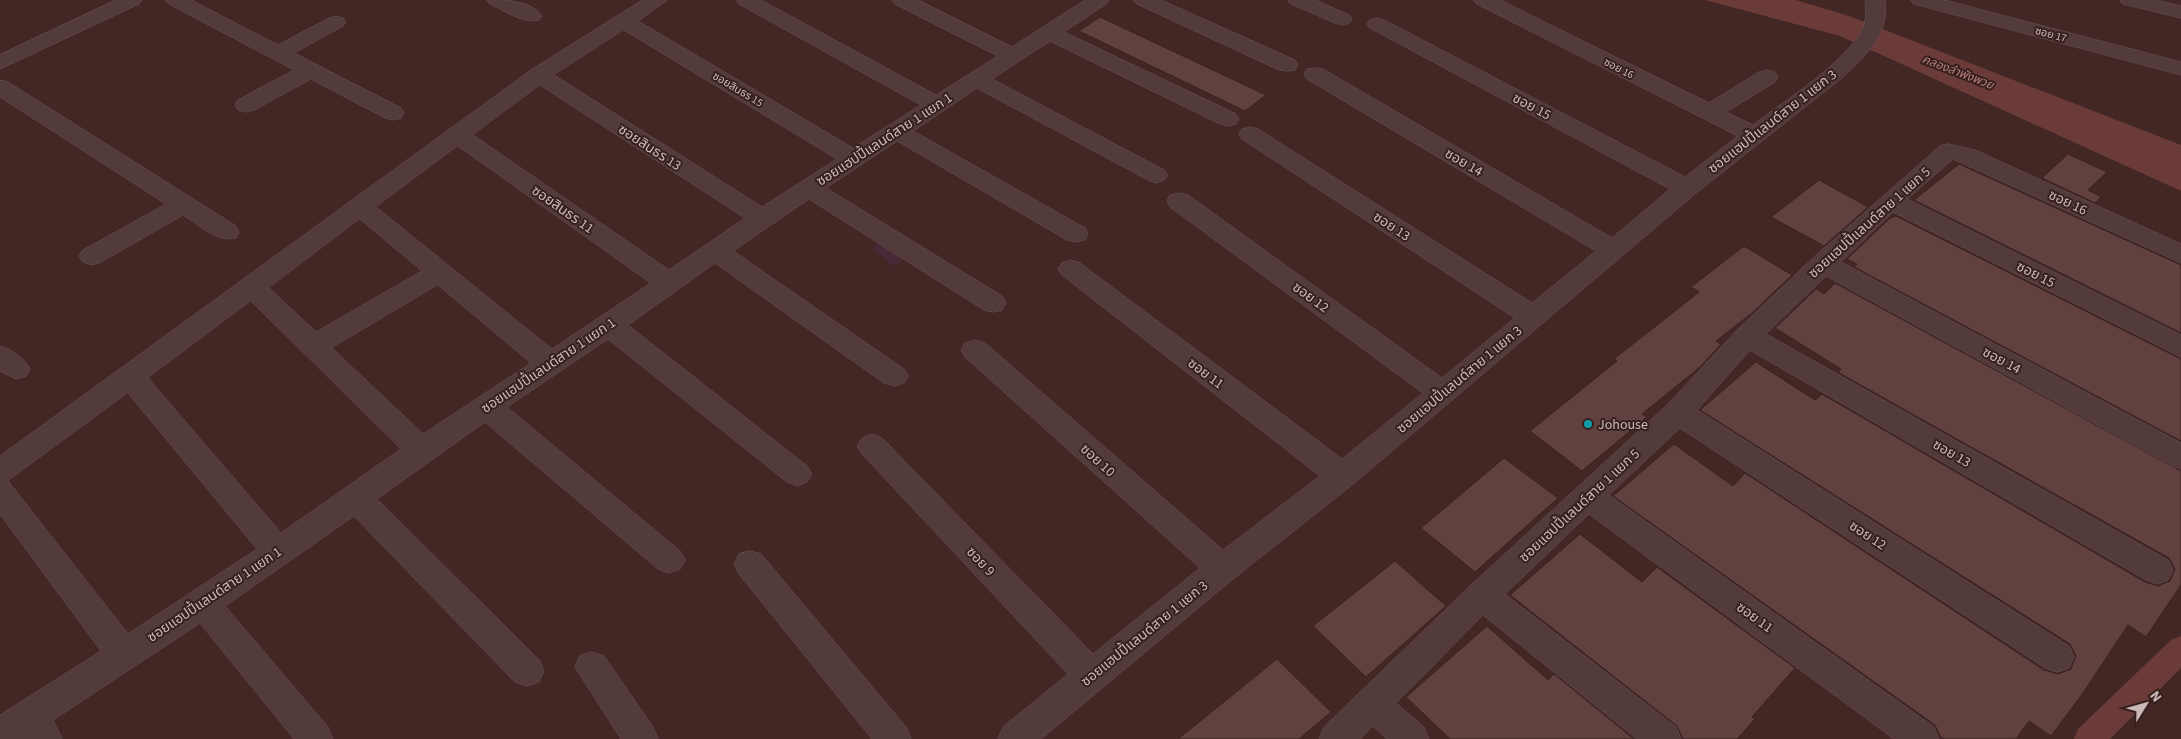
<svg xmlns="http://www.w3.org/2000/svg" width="2181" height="739" font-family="'Source Sans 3','Noto Sans Thai',sans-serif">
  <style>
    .green { fill: #462a37 }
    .water { fill: #6a3b38 }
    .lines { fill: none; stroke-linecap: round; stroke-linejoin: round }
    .canal { fill: #6a3b38; fill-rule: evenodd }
    .building { fill: #60413f; stroke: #392220 }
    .minor-casing { stroke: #695452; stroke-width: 1 }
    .minor { fill: #523b3a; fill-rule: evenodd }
    .culture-dot { fill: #0f9aa8; stroke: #37201e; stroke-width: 2 }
    .labels { text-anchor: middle; stroke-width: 4; stroke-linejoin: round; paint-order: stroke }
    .far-street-label { font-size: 11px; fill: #ccb9b7; stroke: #37201e }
    .far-water-label { font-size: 12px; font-style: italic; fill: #b4807d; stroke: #37201e }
    .street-label { font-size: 14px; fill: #ccb9b7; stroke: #37201e }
    .poi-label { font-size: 14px; fill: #ccb9b7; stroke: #37201e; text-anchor: start }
  </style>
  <rect width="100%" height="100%" fill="#422725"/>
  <path class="green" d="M 880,242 L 905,257 L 895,266 L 871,249 Z"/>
  <path class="water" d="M 1705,0 L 1796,0 L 1849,16 L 2181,145 L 2181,191 L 1840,36 Z"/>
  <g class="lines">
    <path class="canal" d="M 2181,636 L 2181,668 L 2110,739 L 2074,739 L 2078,729 L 2171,640 Z"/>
  </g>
  <path class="building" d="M 1100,17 L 1266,95 L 1245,111 L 1079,31 Z
    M 2068,154 L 2107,172 L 2088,190 L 2101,197 L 2095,203 L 2042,178 Z
    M 1959,164 L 2181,265 L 2181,333 L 1914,200 Z
    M 1819,180 L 1868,207 L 1824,246 L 1771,217 Z
    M 1896,216 L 2181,359 L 2181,441 L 1854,267 L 1857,264 L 1847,259 L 1890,218 Z
    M 1744,246 L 1792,275 L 1752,313 L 1716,341 L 1721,344 L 1700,367 L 1642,414 L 1647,417 L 1582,471 L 1530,431 L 1617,361 L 1614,359 L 1699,292 L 1691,287 Z
    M 1835,283 L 2181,471 L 2181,585 L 2146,637 L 2128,625 L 2083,693 L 2051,736 L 2029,721 L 2016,739 L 1944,739 L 1940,736 L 1935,725 L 1613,496 L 1674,444 L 1733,486 L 1745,473 L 2044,670 L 2058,674 L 2071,669 L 2076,656 L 2070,644 L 1700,410 L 1756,362 L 1815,400 L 1822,394 L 2145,582 L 2158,586 L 2170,581 L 2175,569 L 2169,558 L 1841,374 L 1839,372 L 1841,369 L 1775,328 L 1816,289 L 1824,294 Z
    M 1504,458 L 1558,498 L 1475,572 L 1421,528 Z
    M 1580,534 L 1642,582 L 1657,567 L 1795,668 L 1752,717 L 1755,719 L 1737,739 L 1683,739 L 1677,726 L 1510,595 Z
    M 1395,561 L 1446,606 L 1366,677 L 1313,626 Z
    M 1487,626 L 1548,680 L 1554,674 L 1634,739 L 1450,739 L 1406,697 Z
    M 1277,659 L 1331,712 L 1299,739 L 1178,739 Z"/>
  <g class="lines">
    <g class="minor-casing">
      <path id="minor" d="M 116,0 L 142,0 L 139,4 L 0,69 L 0,55 Z
        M 166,0 L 191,0 L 278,45 L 329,18 L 336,16 L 343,18 L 346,22 L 343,26 L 294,53 L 401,108 L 404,113 L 401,118 L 393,120 L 385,118 L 311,79 L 254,110 L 246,112 L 238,110 L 235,105 L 238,100 L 294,70 L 169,4 Z
        M 487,0 C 505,0 531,0 542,16 L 539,20 C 523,24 505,11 490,4 Z
        M 643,0 L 667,0 L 638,21 L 853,148 L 921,105 L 739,4 L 736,0 L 761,0 L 936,95 L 998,56 L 895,4 L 892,0 L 918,0 L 1012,47 L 1085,0 L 1109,0 L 1106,4 L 1064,32 L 1236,114 L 1239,119 L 1236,124 L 1228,126 L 1220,124 L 1050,41 L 992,79 L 1164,170 L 1168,175 L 1164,180 L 1156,183 L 1148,180 L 977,88 L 913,131 L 1085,228 L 1088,234 L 1085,240 L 1076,242 L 1067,240 L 897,141 L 826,188 L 1002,296 L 1006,303 L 1002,310 L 993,312 L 984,310 L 809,199 L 733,251 L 904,369 L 908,376 L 904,383 L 894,386 L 884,383 L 715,263 L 628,325 L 807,466 L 812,474 L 807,482 L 797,486 L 787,482 L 608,339 L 507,407 L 680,551 L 685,560 L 680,569 L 669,573 L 658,569 L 485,422 L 377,499 L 539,660 L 544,671 L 539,682 L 527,686 L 515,682 L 354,516 L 225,606 L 328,727 L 333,739 L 294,739 L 200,623 L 53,720 L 62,739 L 0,739 L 0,715 L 101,651 L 0,514 L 0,456 L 531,70 ZM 624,30 L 837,159 L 762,207 L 554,75 ZM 540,85 L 745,218 L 669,270 L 473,135 ZM 458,146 L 651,283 L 552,349 L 376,207 ZM 360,219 L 422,271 L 316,332 L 269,288 ZM 438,285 L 531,363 L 423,434 L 332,348 ZM 251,301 L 401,449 L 281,533 L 148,378 ZM 128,393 L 257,549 L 128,634 L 8,481 Z
        M 1134,0 L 1161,0 L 1295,60 L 1298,65 L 1295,70 L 1287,71 L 1279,70 L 1137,4 Z
        M 1288,0 L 1315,0 L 1349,15 L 1352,19 L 1349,23 L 1342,25 L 1335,23 L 1291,4 Z
        M 1474,0 L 1500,0 L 1709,103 L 1759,72 L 1767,70 L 1775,72 L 1778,77 L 1775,82 L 1726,112 L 1753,125 C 1783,102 1845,63 1862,30 C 1867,19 1866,11 1865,0 L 1885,0 C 1890,34 1866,55 1843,77 L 1695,194 L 1352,485 L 1233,579 L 1041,739 L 998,739 L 1003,727 L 1068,674 L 862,454 L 857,446 L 862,438 L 872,434 L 882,438 L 1093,654 L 1200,568 L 965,357 L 961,350 L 965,343 L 975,340 L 985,343 L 1223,550 L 1320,476 L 1062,275 L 1058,269 L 1062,263 L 1071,260 L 1080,263 L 1342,459 L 1423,393 L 1170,207 L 1167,201 L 1170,195 L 1179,193 L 1188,195 L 1442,378 L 1515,318 L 1242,139 L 1239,134 L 1242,129 L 1250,127 L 1258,129 L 1532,303 L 1596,251 L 1307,79 L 1304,74 L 1307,69 L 1315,68 L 1323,69 L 1612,238 L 1670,189 L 1370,28 L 1367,24 L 1370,20 L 1377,18 L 1384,20 L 1685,177 L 1738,136 L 1477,4 Z
        M 1911,0 L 1944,0 L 2181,62 L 2181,75 L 1914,4 Z
        M 2120,0 L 2156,0 L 2181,6 L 2181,18 L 2123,4 Z
        M 0,80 L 8,82 L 236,226 L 239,232 L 236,238 C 217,243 199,225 183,215 L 101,262 L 92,265 L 83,262 L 79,256 L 83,250 L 166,204 L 0,97 Z
        M 1948,144 L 1975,150 L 2181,244 L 2181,263 L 1953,159 L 1907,199 L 2181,335 L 2181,357 L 1893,212 L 1841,262 L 2181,443 L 2181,469 L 2171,465 L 1826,276 L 1766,334 L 2168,560 L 2173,570 L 2168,580 L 2157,584 L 2146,580 L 1750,350 L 1697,410 L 2069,646 L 2074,657 L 2069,668 L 2057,672 L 2045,668 L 1680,428 L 1609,495 L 1934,727 L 1939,739 L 1894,739 L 1589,514 L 1505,594 L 1676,727 L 1681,739 L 1637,739 L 1483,615 L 1396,703 L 1424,727 L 1429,739 L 1387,739 L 1373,726 L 1360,739 L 1319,739 L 1324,727 L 1471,585 L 1668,404 L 1738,329 L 1814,257 L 1940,146 Z
        M 0,346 C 13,350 23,357 30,369 L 26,376 L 16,379 L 0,371 Z
        M 750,551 L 761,554 L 906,727 L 911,739 L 872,739 L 739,574 L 734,564 L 739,554 Z
        M 592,652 L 604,656 L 653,727 L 658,739 L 621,739 L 575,667 L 580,656 Z"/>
    </g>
    <use href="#minor" class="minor"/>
  </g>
  <circle class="culture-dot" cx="1588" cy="424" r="5"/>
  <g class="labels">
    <g class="far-street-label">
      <text transform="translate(2051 34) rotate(15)" y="4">ซอย 17</text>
      <text transform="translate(1619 68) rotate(27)" y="4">ซอย 16</text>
      <text transform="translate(738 89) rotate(31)" y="4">ซอยสินธร 15</text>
    </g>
    <g class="far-water-label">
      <text transform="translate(1958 72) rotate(21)" y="4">คลองลำพังพวย</text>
    </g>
    <g class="street-label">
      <text transform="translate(1532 106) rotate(28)" y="5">ซอย 15</text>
      <text transform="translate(1772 121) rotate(-38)" y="5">ซอยแฮปปี้แลนด์สาย 1 แยก 3</text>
      <text transform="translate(884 139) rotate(-33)" y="5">ซอยแฮปปี้แลนด์สาย 1 แยก 1</text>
      <text transform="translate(650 147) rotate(33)" y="5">ซอยสินธร 13</text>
      <text transform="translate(1464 162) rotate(30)" y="5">ซอย 14</text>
      <text transform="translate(2068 202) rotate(25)" y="5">ซอย 16</text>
      <text transform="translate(563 209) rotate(35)" y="5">ซอยสินธร 11</text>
      <text transform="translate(1869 222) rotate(-42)" y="5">ซอยแฮปปี้แลนด์สาย 1 แยก 5</text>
      <text transform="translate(1392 226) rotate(33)" y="5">ซอย 13</text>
      <text transform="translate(2036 274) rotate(27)" y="5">ซอย 15</text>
      <text transform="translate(1311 297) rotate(36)" y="5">ซอย 12</text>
      <text transform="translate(2002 360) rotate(28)" y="5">ซอย 14</text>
      <text transform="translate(548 365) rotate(-34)" y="5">ซอยแฮปปี้แลนด์สาย 1 แยก 1</text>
      <text transform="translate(1206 373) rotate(37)" y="5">ซอย 11</text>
      <text transform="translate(1459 379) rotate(-40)" y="5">ซอยแฮปปี้แลนด์สาย 1 แยก 3</text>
      <text transform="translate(1952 453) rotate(30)" y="5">ซอย 13</text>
      <text transform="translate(1098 460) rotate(42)" y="5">ซอย 10</text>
      <text transform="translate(1579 505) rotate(-43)" y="5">ซอยแฮปปี้แลนด์สาย 1 แยก 5</text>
      <text transform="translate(1868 535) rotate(33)" y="5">ซอย 12</text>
      <text transform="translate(981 561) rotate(46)" y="5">ซอย 9</text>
      <text transform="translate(214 594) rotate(-34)" y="5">ซอยแฮปปี้แลนด์สาย 1 แยก 1</text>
      <text transform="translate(1755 617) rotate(36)" y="5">ซอย 11</text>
      <text transform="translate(1144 633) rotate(-39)" y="5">ซอยแฮปปี้แลนด์สาย 1 แยก 3</text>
    </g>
    <g class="poi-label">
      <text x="1598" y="429">Johouse</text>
    </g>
  </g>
  <g transform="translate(2146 704) rotate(53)" stroke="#37201e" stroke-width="4" paint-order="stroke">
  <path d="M0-4L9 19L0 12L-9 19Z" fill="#ccb9b7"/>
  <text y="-8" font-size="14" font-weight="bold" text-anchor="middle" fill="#ccb9b7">N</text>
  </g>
</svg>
